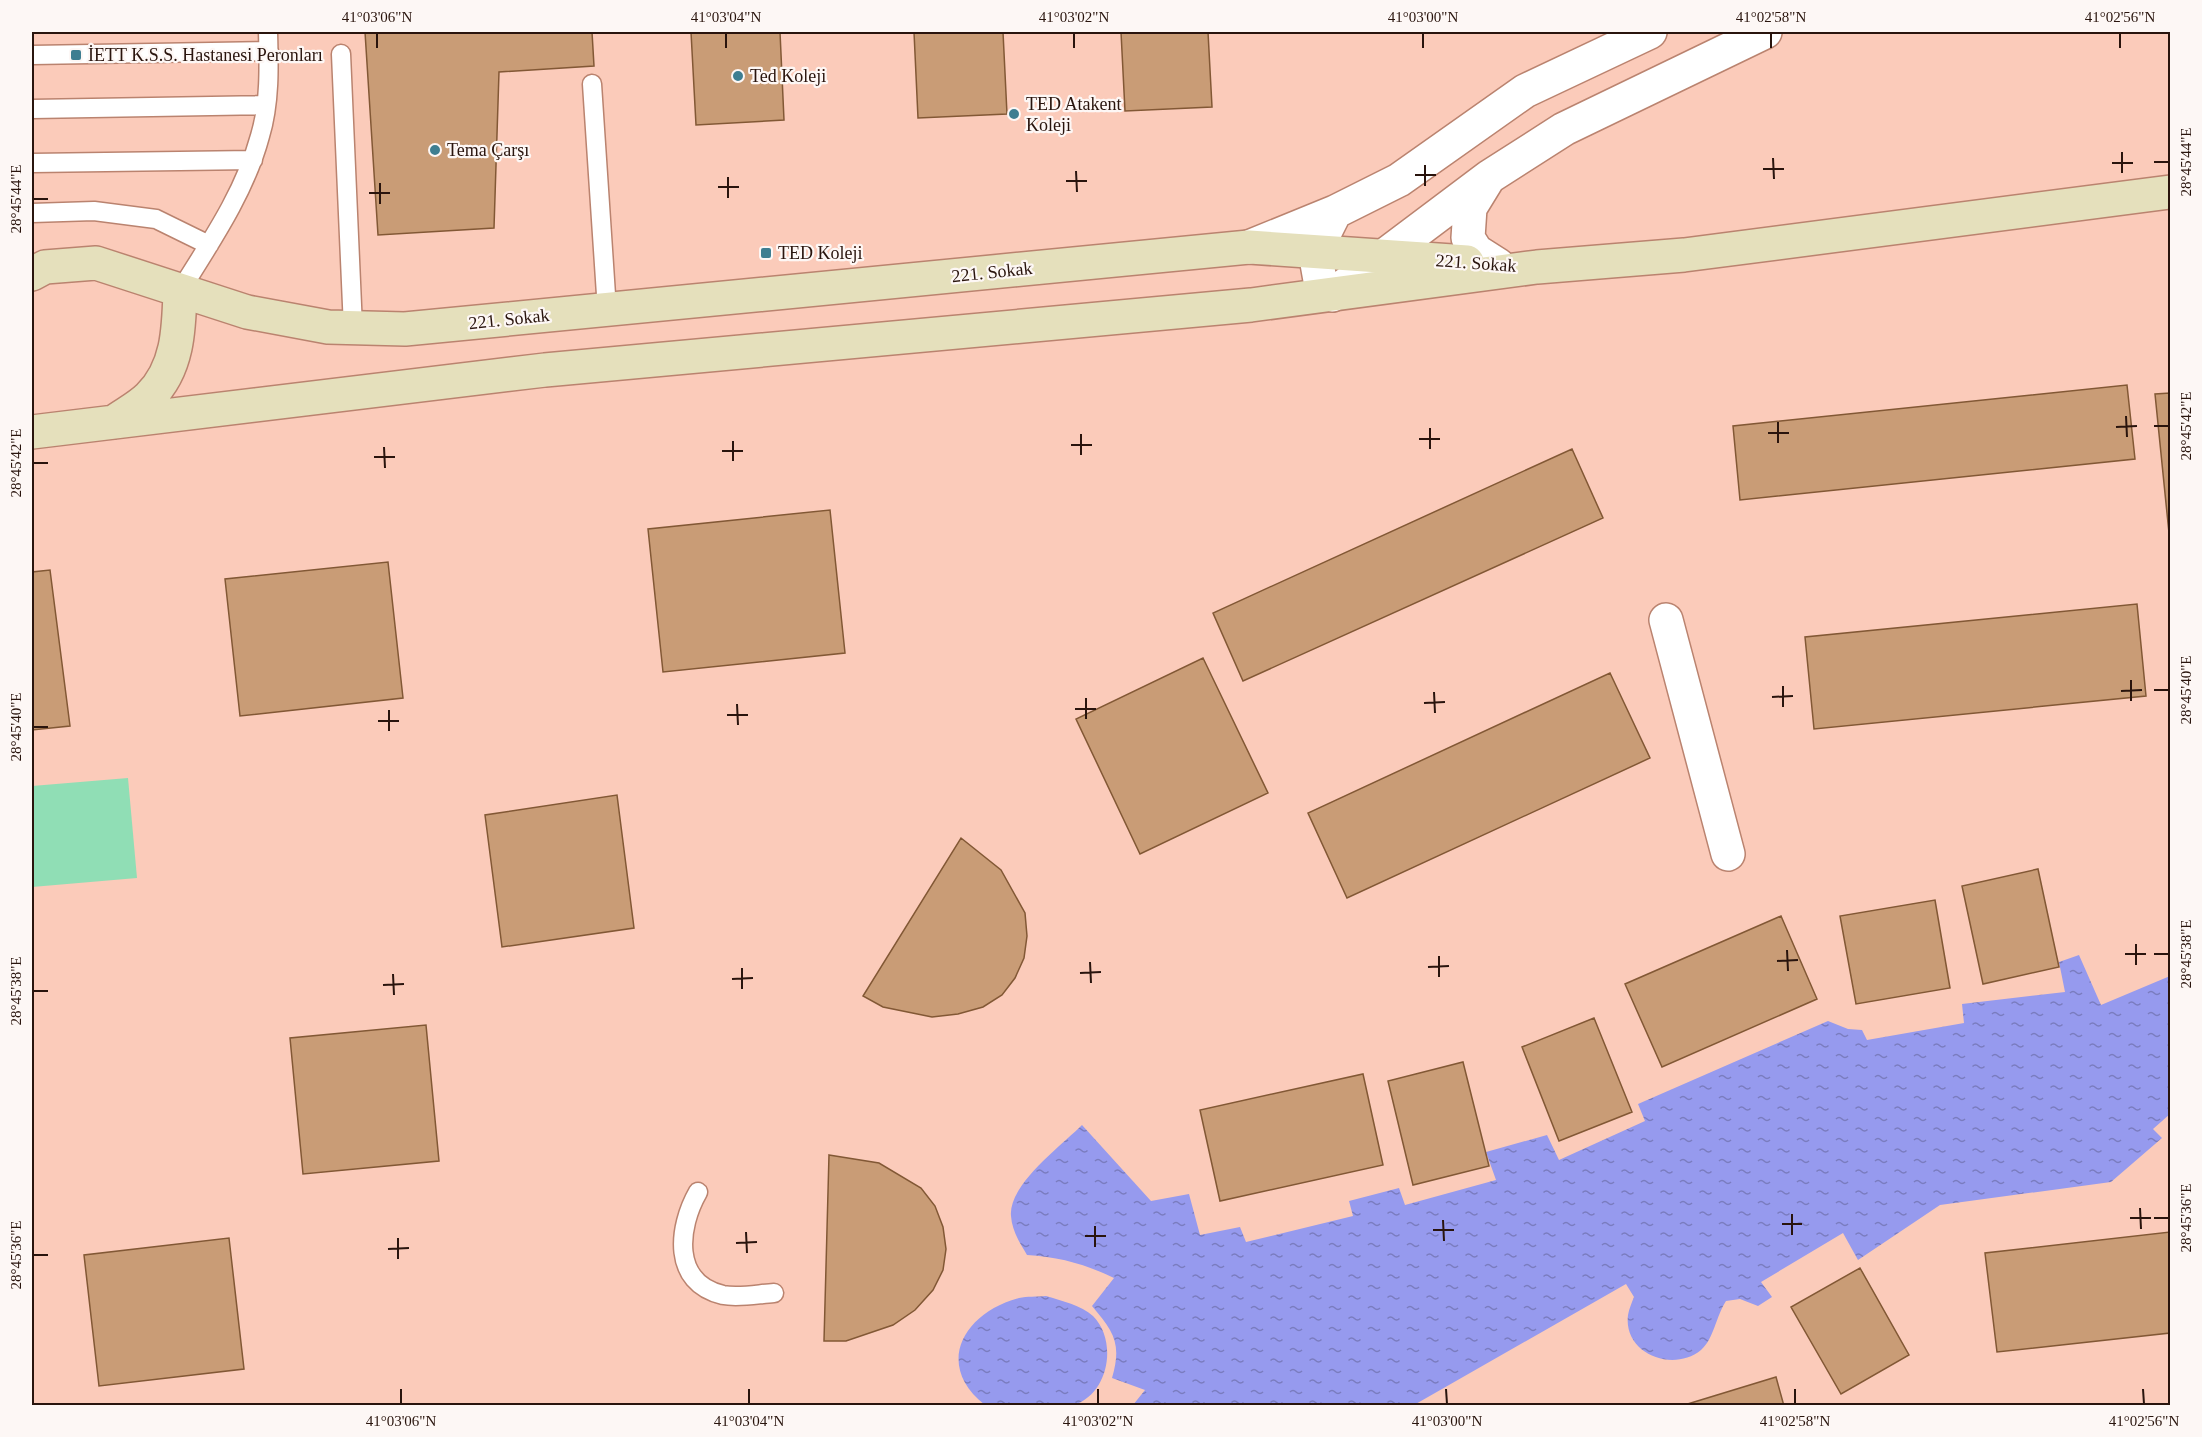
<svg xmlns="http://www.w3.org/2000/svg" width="2202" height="1437" font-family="'Times New Roman',serif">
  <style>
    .green { fill: #90deb5 }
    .water { fill: url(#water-ripples) }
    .building { fill: #c99c76; stroke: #825835; stroke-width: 1.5 }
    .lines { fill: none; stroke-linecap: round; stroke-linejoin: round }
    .lane-casing { stroke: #ba836f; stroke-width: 21 }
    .street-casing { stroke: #ba836f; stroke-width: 36 }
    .secondary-casing { stroke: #ba836f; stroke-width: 36 }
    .lane { stroke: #fff; stroke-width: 18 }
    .street { stroke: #fff; stroke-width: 33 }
    .secondary { stroke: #e5e0bc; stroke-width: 33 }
    .ticks { fill: none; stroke: #29140d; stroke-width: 2 }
    .poi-dot { fill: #3e7e91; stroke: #fdf7f5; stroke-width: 2 }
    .labels { text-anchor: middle; stroke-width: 4.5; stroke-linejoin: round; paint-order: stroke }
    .poi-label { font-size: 18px; fill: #29140d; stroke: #fdf7f5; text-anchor: start }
    .street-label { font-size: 18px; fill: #29140d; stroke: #fdf7f5 }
    .neatline { fill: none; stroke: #29140d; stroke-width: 2 }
    .ticks-label { font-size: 15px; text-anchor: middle; fill: #29140d }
  </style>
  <defs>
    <pattern id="water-ripples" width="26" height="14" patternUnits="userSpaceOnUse" patternTransform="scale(1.5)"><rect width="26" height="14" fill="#969aee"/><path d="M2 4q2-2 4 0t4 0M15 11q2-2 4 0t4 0" fill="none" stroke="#7a7cbf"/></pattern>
  </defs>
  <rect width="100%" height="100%" fill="#fbcbba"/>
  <path class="green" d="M 128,778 L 137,878 L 32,887 L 32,786 Z"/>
  <path class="water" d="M 2079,955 L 2101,1005 L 2170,976 L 2170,1114 L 2153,1129 L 2162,1138 L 2111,1182 L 1940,1205 L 1858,1260 L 1843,1233 L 1761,1282 L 1772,1297 L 1758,1306 L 1740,1299 L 1726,1301 C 1716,1316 1714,1339 1701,1350 C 1673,1373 1623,1354 1628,1315 C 1629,1309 1632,1302 1634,1297 L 1626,1284 L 1414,1405 L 1133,1405 L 1145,1390 L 1112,1378 C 1122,1344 1114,1332 1092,1306 L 1114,1278 C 1085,1264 1059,1257 1027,1255 C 1020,1243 1012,1231 1011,1216 C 1008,1185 1061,1146 1082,1125 L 1151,1201 L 1189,1194 L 1200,1235 L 1240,1227 L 1246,1242 L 1353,1216 L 1349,1201 L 1399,1188 L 1405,1205 L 1496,1180 L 1486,1152 L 1547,1135 L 1559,1160 L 1645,1121 L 1638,1104 L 1828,1021 L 1848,1029 L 1862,1030 L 1867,1040 L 1964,1023 L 1962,1004 L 2065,992 L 2059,962 Z
    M 1046,1296 C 1062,1301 1081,1305 1093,1316 C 1118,1341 1109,1394 1074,1405 C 1061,1410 1002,1406 985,1405 C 934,1365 963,1313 1019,1298 C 1027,1296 1037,1297 1046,1296 Z"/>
  <path class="building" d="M 365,32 L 592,32 L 594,66 L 499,72 L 494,228 L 378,235 Z
    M 691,32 L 780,32 L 784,120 L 696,125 Z
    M 914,32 L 1003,32 L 1007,114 L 918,118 Z
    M 1121,32 L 1208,32 L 1212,107 L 1125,111 Z
    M 2127,385 L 2135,459 L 1740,500 L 1733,426 Z
    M 2170,393 L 2170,543 L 2155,394 Z
    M 1572,449 L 1603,518 L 1243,681 L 1213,613 Z
    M 830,510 L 845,653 L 663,672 L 648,529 Z
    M 388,562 L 403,698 L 240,716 L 225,579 Z
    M 50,570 L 70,726 L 32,730 L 32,572 Z
    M 2137,604 L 2146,696 L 1814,729 L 1805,637 Z
    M 1203,658 L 1268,793 L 1140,854 L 1076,719 Z
    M 1610,673 L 1650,758 L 1347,898 L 1308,813 Z
    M 617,795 L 634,928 L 502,947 L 485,815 Z
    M 961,838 L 1001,870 L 1025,913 L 1027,936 L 1024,958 L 1015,978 L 1002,995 L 983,1007 L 958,1014 L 932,1017 L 883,1007 L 863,996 Z
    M 2038,869 L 2059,967 L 1983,984 L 1962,886 Z
    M 1935,900 L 1950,988 L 1856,1004 L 1840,916 Z
    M 1781,916 L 1817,999 L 1662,1067 L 1625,984 Z
    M 1594,1018 L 1632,1112 L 1559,1141 L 1522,1047 Z
    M 426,1025 L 439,1161 L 303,1174 L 290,1038 Z
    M 1463,1062 L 1489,1166 L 1413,1185 L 1388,1081 Z
    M 1363,1074 L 1383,1165 L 1220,1201 L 1200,1110 Z
    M 829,1155 L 879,1163 L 921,1188 L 935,1206 L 943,1227 L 946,1249 L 943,1270 L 933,1290 L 915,1310 L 893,1325 L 846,1341 L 824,1341 Z
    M 2170,1232 L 2170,1333 L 1997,1352 L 1985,1253 Z
    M 229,1238 L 244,1369 L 99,1386 L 84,1255 Z
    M 1860,1268 L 1909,1355 L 1841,1394 L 1791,1307 Z
    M 1776,1377 L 1784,1406 L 1681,1406 Z"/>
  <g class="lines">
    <g class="lane-casing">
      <path id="lane" d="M 341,54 L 353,328
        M 32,55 L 269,51
        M 592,84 L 607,310
        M 32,109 L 265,105
        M 32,163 L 253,160
        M 32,213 L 94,211 L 156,219 L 209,245
        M 180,291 C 210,243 245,192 260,136 C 270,103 269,66 268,32
        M 698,1192 C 678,1227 671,1283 723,1295 C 739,1298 758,1294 774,1293"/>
    </g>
    <g class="street-casing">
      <path id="street" d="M 1489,177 L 1332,295 L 1320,280 L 1315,252 L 1335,212 L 1399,180 L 1525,91 L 1650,32
        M 1249,247 L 1335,212
        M 1498,265 L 1476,251 L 1468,238 L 1470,208 L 1489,177 L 1564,129 L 1765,32
        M 1666,620 L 1728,854"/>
    </g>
    <g class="secondary-casing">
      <path id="secondary" d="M 32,274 L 45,267 L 96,263 L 247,312 L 328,327 L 405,329 L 1249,247 L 1467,262
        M 114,422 C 125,414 139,407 149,397 C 178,369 179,329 180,291
        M 32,432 L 545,370 L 1251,305 L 1537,267 L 1684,255 L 2170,192"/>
    </g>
    <use href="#lane" class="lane"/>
    <use href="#street" class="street"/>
    <use href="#secondary" class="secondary"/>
  </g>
  <path class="ticks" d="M 377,33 L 377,48M 726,33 L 726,48M 1074,33 L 1074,48M 1423,33 L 1423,48M 1771,33 L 1771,48M 2120,33 L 2120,48M 2122,152 L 2122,173M 1773,158 L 1774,179M 2154,162 L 2169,162M 2112,163 L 2133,163M 1425,165 L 1425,186M 1763,169 L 1784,169M 1076,171 L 1077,192M 1415,175 L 1436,175M 728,177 L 728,198M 1066,181 L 1087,181M 380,183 L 380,204M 718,187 L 739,187M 369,193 L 390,193M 33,199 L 48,199M 2126,416 L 2127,437M 1778,422 L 1778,443M 2154,426 L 2169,426M 2116,427 L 2137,426M 1430,428 L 1430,449M 1768,433 L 1789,433M 1081,434 L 1081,455M 1419,439 L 1440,439M 733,441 L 733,461M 1071,445 L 1092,445M 384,447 L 385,468M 722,451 L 743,451M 374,457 L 395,457M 33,463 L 48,463M 2131,680 L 2131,701M 1783,686 L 1783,707M 2154,690 L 2169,690M 2121,691 L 2142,690M 1434,692 L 1435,713M 1772,697 L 1793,696M 1086,698 L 1086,719M 1424,703 L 1445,702M 737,704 L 738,725M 1075,709 L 1096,709M 389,710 L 389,731M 727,715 L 748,715M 378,721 L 399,721M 33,727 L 48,727M 2136,944 L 2136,965M 1787,950 L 1788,971M 2125,954 L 2146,954M 2154,954 L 2169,954M 1439,956 L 1439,977M 1777,961 L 1798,960M 1090,962 L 1091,983M 1428,967 L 1449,966M 742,968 L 742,989M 1080,973 L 1101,972M 393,974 L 394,995M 732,979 L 753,978M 383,985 L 404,984M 33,991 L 48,991M 2140,1208 L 2141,1229M 1792,1214 L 1792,1235M 2130,1218 L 2151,1218M 2154,1218 L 2169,1218M 1443,1220 L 1444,1241M 1782,1224 L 1802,1224M 1095,1226 L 1095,1247M 1433,1230 L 1454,1230M 746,1232 L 747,1253M 1085,1236 L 1106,1236M 398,1238 L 398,1259M 736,1243 L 757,1242M 388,1249 L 409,1248M 33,1255 L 48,1255M 401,1389 L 401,1404M 749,1389 L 749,1404M 1098,1389 L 1098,1404M 1446,1389 L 1447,1404M 1795,1389 L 1795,1404M 2143,1389 L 2144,1404"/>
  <g class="poi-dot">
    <rect x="70" y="49" width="12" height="12" rx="3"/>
    <circle cx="738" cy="76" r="6"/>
    <circle cx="1014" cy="114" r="6"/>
    <circle cx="435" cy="150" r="6"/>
    <rect x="760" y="247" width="12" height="12" rx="3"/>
  </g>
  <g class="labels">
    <g class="poi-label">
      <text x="88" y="61">İETT K.S.S. Hastanesi Peronları</text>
      <text x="750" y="82">Ted Koleji</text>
      <text x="1026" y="110">TED Atakent<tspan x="1026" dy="21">Koleji</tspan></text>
      <text x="447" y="156">Tema Çarşı</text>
      <text x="778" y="259">TED Koleji</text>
    </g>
    <g class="street-label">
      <text transform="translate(1476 263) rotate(4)" y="6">221. Sokak</text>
      <text transform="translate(992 272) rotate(-6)" y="6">221. Sokak</text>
      <text transform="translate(509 319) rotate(-6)" y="6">221. Sokak</text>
    </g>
  </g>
  <rect width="2202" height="1437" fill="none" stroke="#fdf7f5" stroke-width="66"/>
  <rect x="33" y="33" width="2136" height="1371" class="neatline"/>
  <g class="ticks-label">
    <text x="377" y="22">41°03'06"N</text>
    <text x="726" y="22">41°03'04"N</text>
    <text x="1074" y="22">41°03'02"N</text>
    <text x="1423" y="22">41°03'00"N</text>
    <text x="1771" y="22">41°02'58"N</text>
    <text x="2120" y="22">41°02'56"N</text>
    <text transform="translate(2186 162) rotate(-90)" y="5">28°45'44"E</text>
    <text transform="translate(16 199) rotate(-90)" y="5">28°45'44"E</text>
    <text transform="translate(2186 426) rotate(-90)" y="5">28°45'42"E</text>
    <text transform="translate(16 463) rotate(-90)" y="5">28°45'42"E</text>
    <text transform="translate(2186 690) rotate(-90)" y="5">28°45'40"E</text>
    <text transform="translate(16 727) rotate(-90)" y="5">28°45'40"E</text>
    <text transform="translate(2186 954) rotate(-90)" y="5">28°45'38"E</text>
    <text transform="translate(16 991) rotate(-90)" y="5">28°45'38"E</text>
    <text transform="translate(2186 1218) rotate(-90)" y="5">28°45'36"E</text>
    <text transform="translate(16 1255) rotate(-90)" y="5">28°45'36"E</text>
    <text x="401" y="1426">41°03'06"N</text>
    <text x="749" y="1426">41°03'04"N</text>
    <text x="1098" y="1426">41°03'02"N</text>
    <text x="1447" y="1426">41°03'00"N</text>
    <text x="1795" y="1426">41°02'58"N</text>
    <text x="2144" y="1426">41°02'56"N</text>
  </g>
</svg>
